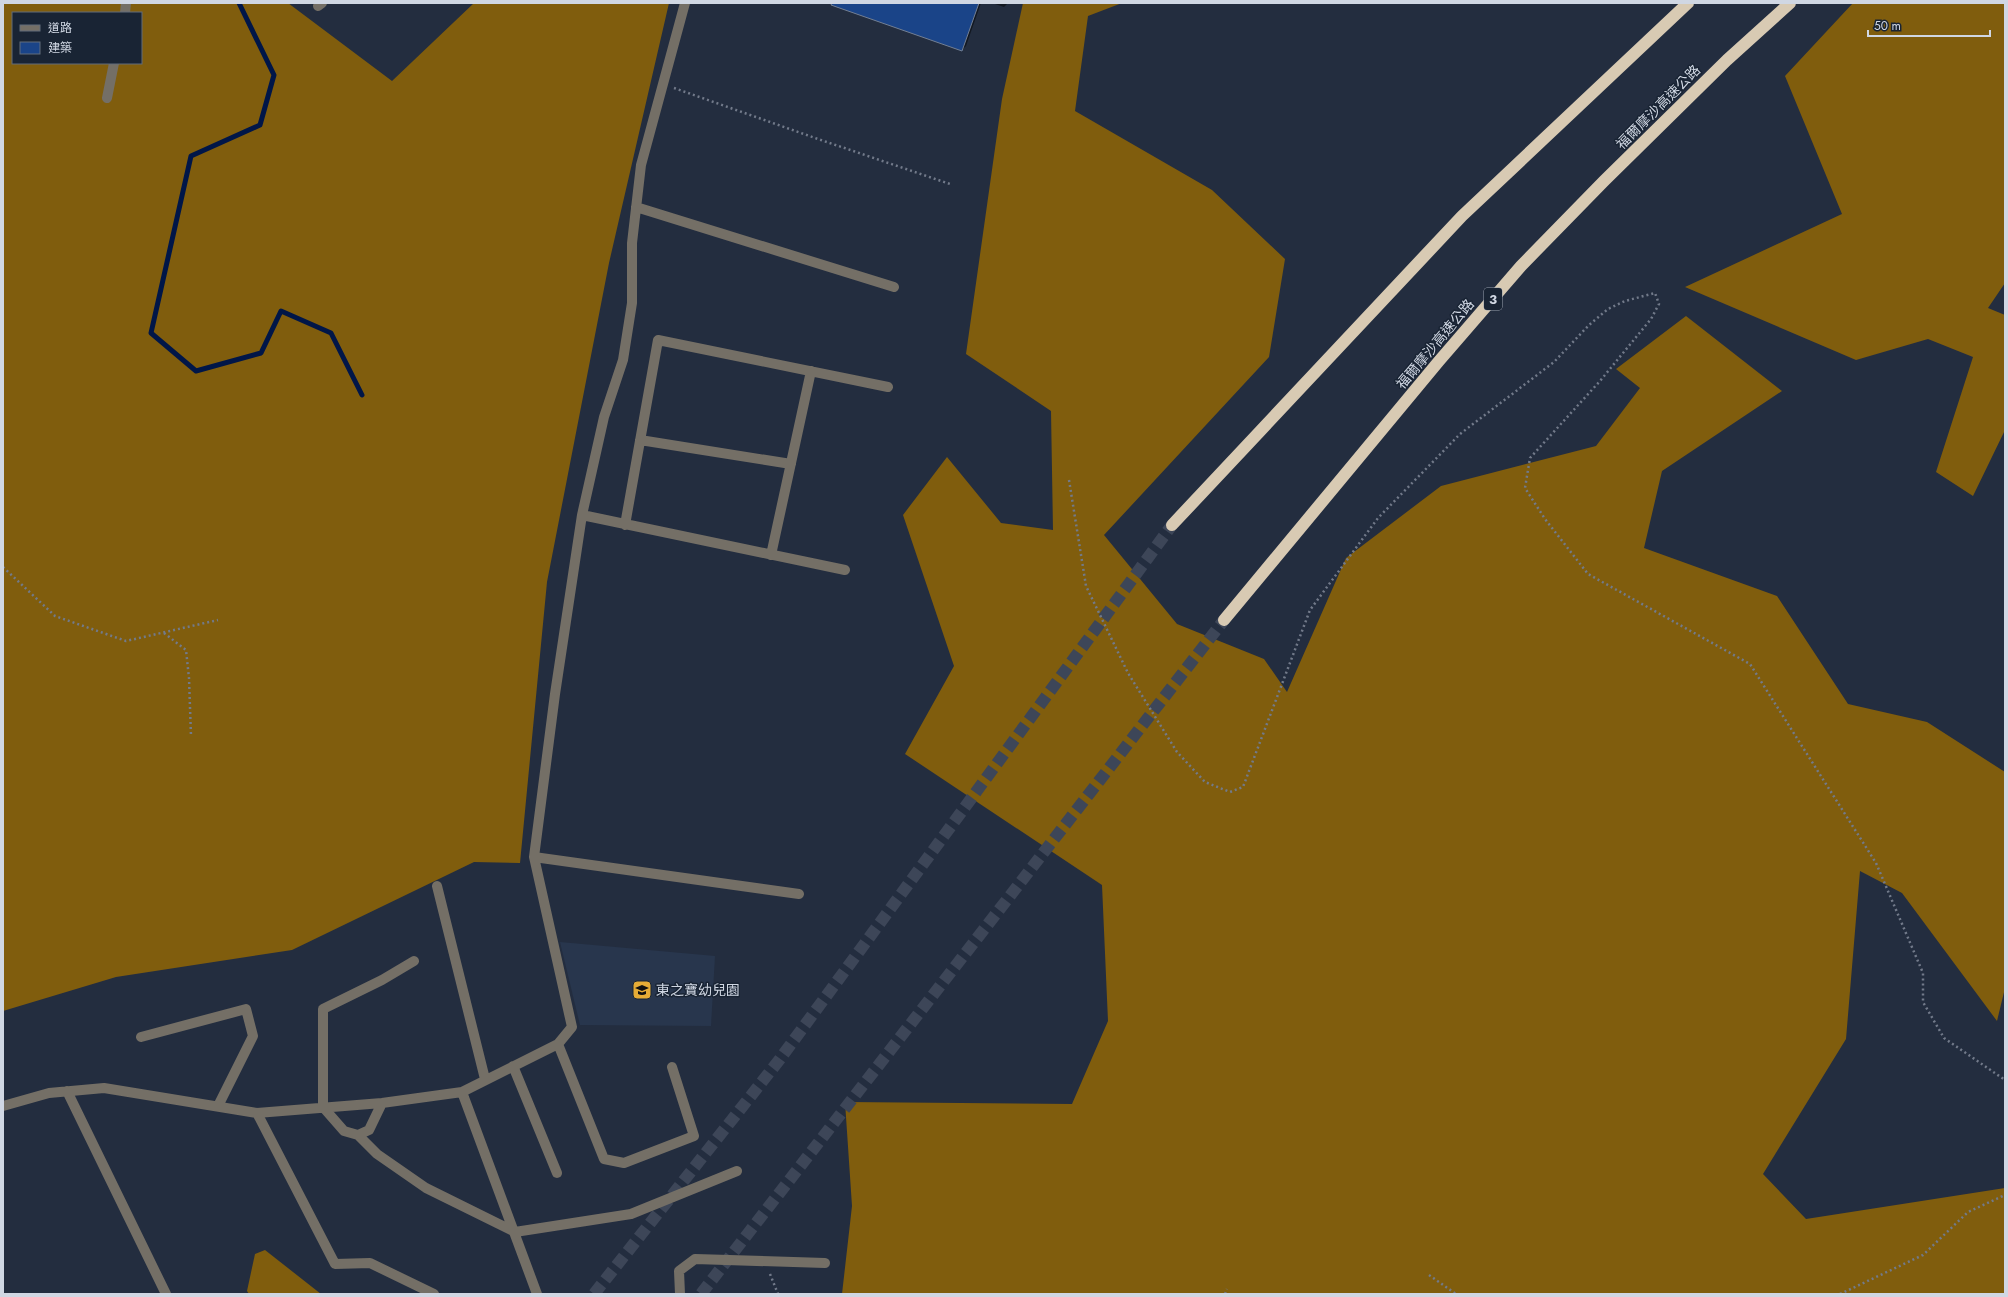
<svg xmlns="http://www.w3.org/2000/svg" width="2008" height="1297" font-family="Jost,'Noto Sans TC',sans-serif">
  <style>
    .built { fill: #28364d }
    .forest { fill: #805d0d; fill-rule: evenodd }
    .shadow { fill: #0007 }
    .lines { fill: none; stroke-linecap: round; stroke-linejoin: round }
    .stream { stroke: #001648; stroke-width: 5 }
    .building { fill: #1a4488; stroke: #727f94 }
    .highway-tunnel { stroke: #3d4658; stroke-width: 12; stroke-dasharray: 12 6; stroke-linecap: butt }
    .path { stroke: #727a8a; stroke-width: 2.5; stroke-dasharray: 2 3; stroke-linecap: butt }
    .minor { stroke: #746f66; stroke-width: 10 }
    .highway { stroke: #d8cab3; stroke-width: 12 }
    .labels { text-anchor: middle; stroke-width: 3; stroke-linejoin: round; paint-order: stroke }
    .shield { fill: #192434; stroke: #99a1ae; stroke-width: 1 }
    .shield-label { font-size: 13px; font-weight: bold; fill: #d0d7e3 }
    .street-label { font-size: 14px; fill: #d0d7e3; stroke: #192434 }
    .poi-label { font-size: 14px; fill: #d0d7e3; stroke: #192434; text-anchor: start }
  </style>
  <rect width="100%" height="100%" fill="#232d3f"/>
  <path class="built" d="M 560,942 L 715,956 L 711,1026 L 580,1025 Z"/>
  <path class="forest" d="M 3,3 L 288,3 L 392,81 L 474,3 L 669,3 L 609,263 L 547,582 L 520,863 L 474,862 L 292,950 L 116,977 L 3,1011 ZM 13,13 L 141,13 L 141,63 L 13,63 Z
    M 1023,3 L 1122,3 L 1088,16 L 1075,111 L 1212,190 L 1285,259 L 1269,357 L 1104,535 L 1177,624 L 1264,659 L 1287,692 L 1346,558 L 1441,486 L 1596,446 L 1640,388 L 1616,369 L 1686,316 L 1782,391 L 1662,471 L 1644,548 L 1777,596 L 1848,704 L 1927,722 L 2005,772 L 2005,988 L 1997,1021 L 1902,893 L 1860,871 L 1846,1039 L 1763,1174 L 1806,1219 L 2005,1188 L 2005,1294 L 842,1294 L 852,1206 L 845,1102 L 1072,1104 L 1108,1021 L 1102,885 L 905,754 L 954,666 L 903,515 L 947,457 L 1001,523 L 1053,530 L 1051,411 L 966,354 L 1002,99 Z
    M 1853,3 L 2005,3 L 2005,283 L 1988,308 L 2005,315 L 2005,430 L 1973,496 L 1936,472 L 1973,357 L 1928,339 L 1856,360 L 1685,287 L 1842,214 L 1785,76 Z
    M 265,1250 L 321,1294 L 249,1294 L 247,1291 L 255,1254 Z"/>
  <path class="shadow" d="M 829,3 L 981,3 L 966,46 L 962,50 Z
    M 992,3 L 1008,3 L 1004,7 Z"/>
  <g class="lines">
    <path class="stream" d="M 239,3 L 274,75 L 260,125 L 191,156 L 151,333 L 196,371 L 261,353 L 281,311 L 331,333 L 362,395"/>
  </g>
  <path class="building" d="M 832,3 L 979,3 L 962,51 L 831,5 Z"/>
  <g class="lines">
    <path class="highway-tunnel" d="M 594,1294 L 780,1059 L 1172,525
      M 701,1294 L 1224,620"/>
    <path class="path" d="M 674,88 L 818,139 L 950,184
      M 1069,480 L 1086,586 L 1128,673 L 1177,752 L 1205,782 L 1230,792 L 1243,787 L 1310,610 L 1378,518 L 1460,434 L 1554,362 L 1589,325 L 1608,309 L 1625,301 L 1655,293 L 1659,304 L 1651,319 L 1600,381 L 1530,458 L 1525,488 L 1545,519 L 1588,574 L 1750,664 L 1876,863 L 1923,973 L 1923,1002 L 1944,1038 L 2005,1080
      M 3,567 L 55,616 L 126,641 L 218,620
      M 164,633 L 186,650 L 189,678 L 191,736
      M 770,1274 L 778,1294
      M 1429,1275 L 1456,1294
      M 1225,1294 L 1227,1289
      M 1840,1294 L 1923,1255 L 1968,1212 L 2005,1195"/>
    <path class="minor" d="M 318,6 L 322,3
      M 125,13 L 126,3
      M 107,98 L 114,63
      M 636,207 L 894,287
      M 640,440 L 791,464
      M 582,515 L 845,570
      M 625,525 L 658,340 L 888,387
      M 771,555 L 811,371
      M 534,857 L 799,894
      M 437,886 L 485,1079
      M 414,961 L 382,980 L 323,1009 L 323,1107 L 344,1131 L 358,1135 L 377,1154 L 426,1188 L 515,1232 L 631,1214 L 737,1171
      M 141,1037 L 246,1009 L 253,1036 L 218,1106
      M 558,1044 L 604,1159 L 624,1163 L 694,1136 L 672,1067
      M 513,1066 L 557,1173
      M 67,1091 L 166,1294
      M 462,1092 L 537,1294
      M 3,1106 L 49,1093 L 104,1088 L 257,1113 L 382,1103 L 462,1092 L 558,1044 L 572,1027 L 534,857 L 555,694 L 582,515 L 604,417 L 623,360 L 632,303 L 632,243 L 641,165 L 685,3
      M 257,1113 L 335,1264 L 370,1263 L 434,1294
      M 358,1135 L 369,1130 L 382,1103
      M 680,1294 L 679,1271 L 695,1259 L 825,1263"/>
    <path class="highway" d="M 1172,525 L 1462,216 L 1688,3
      M 1224,620 L 1439,361 L 1521,266 L 1604,181 L 1727,60 L 1790,3"/>
  </g>
  <defs>
    <g id="school-square" transform="scale(1)"><rect x="-9" y="-9" width="18" height="18" rx="4" fill="#e6ac36" stroke="#192434"/><path d="M0-5L7-2L0 1L-7-2ZM-4 1L0 2.5L4 1V4Q0 6-4 4Z" fill="#111"/></g>
  </defs>
  <g fill-rule="evenodd">
    <use href="#school-square" x="642" y="990"/>
  </g>
  <g class="labels">
    <rect class="shield" x="1484" y="288" width="18" height="22" rx="3"/>
    <g class="shield-label">
      <text x="1493" y="304">3</text>
    </g>
    <g class="street-label">
      <text transform="translate(1658 107) rotate(-45)" y="5">福爾摩沙高速公路</text>
      <text transform="translate(1435 344) rotate(-50)" y="5">福爾摩沙高速公路</text>
    </g>
    <g class="poi-label">
      <text x="656" y="995">東之寶幼兒園</text>
    </g>
  </g>
  <rect width="2008" height="1297" fill="none" stroke="#d0d7e3" stroke-width="8"/>
  <rect x="12" y="12" width="130" height="52" fill="#192434" stroke="#626c7a"/>
  <rect x="20" y="25" width="20" height="6" fill="#746f66" stroke="#626c7a"/>
  <text x="48" y="32" font-size="12" fill="#d0d7e3">道路</text>
  <rect x="20" y="42" width="20" height="12" fill="#1a4488" stroke="#626c7a"/>
  <text x="48" y="52" font-size="12" fill="#d0d7e3">建築</text>
  <path d="M1868 30v6h122v-6" fill="none" stroke="#d0d7e3" stroke-width="2"/>
  <text x="1874" y="30" font-size="12" fill="#d0d7e3" stroke="#192434" stroke-width="3" paint-order="stroke">50 m</text>
</svg>
